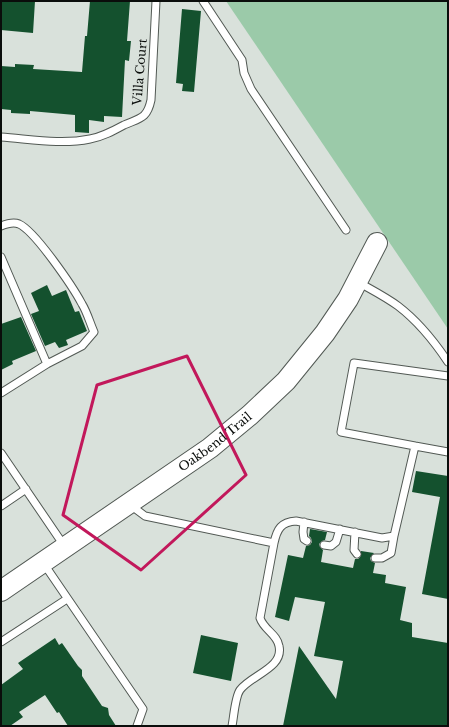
<svg xmlns="http://www.w3.org/2000/svg" width="449" height="727" font-family="'Libre Baskerville',serif">
  <style>
    .green { fill: #9bcaa9 }
    .building { fill: #14512e }
    .lines { fill: none; stroke-linecap: round; stroke-linejoin: round }
    .lane-casing { stroke: #525954; stroke-width: 9 }
    .secondary-casing { stroke: #525954; stroke-width: 22 }
    .lane { stroke: #fff; stroke-width: 7 }
    .secondary { stroke: #fff; stroke-width: 20 }
    .marked { fill: none; stroke: #c2185b; stroke-width: 3; stroke-linejoin: round }
    .labels { text-anchor: middle; stroke-width: 4; stroke-linejoin: round; paint-order: stroke }
    .street-label { font-size: 12px; fill: #0a0d0b; stroke: #d9e1db }
  </style>
  <rect width="100%" height="100%" fill="#d9e1db"/>
  <path class="green" d="M 226,1 L 448,1 L 448,329 Z"/>
  <path class="building" d="M 1,1 L 35,1 L 33,33 L 1,30 Z
    M 90,1 L 130,1 L 127,41 L 131,41 L 129,61 L 125,60 L 122,117 L 104,116 L 104,122 L 89,120 L 89,133 L 75,132 L 75,115 L 30,111 L 30,114 L 11,113 L 11,110 L 1,109 L 1,66 L 15,67 L 15,64 L 34,65 L 33,69 L 82,72 L 85,36 L 87,36 Z
    M 182,9 L 201,11 L 194,92 L 182,91 L 183,84 L 176,83 Z
    M 47,285 L 52,296 L 66,290 L 75,312 L 79,311 L 87,331 L 66,340 L 68,345 L 59,348 L 55,342 L 45,346 L 31,314 L 39,311 L 31,293 Z
    M 21,317 L 36,351 L 12,361 L 13,364 L 1,370 L 1,324 Z
    M 416,471 L 448,476 L 448,599 L 422,594 L 440,497 L 412,492 Z
    M 310,529 L 327,532 L 325,540 L 322,541 L 319,544 L 320,547 L 323,550 L 321,562 L 353,568 L 355,559 L 358,559 L 361,556 L 361,551 L 374,553 L 370,558 L 371,561 L 375,563 L 373,573 L 386,575 L 385,583 L 406,587 L 400,620 L 412,623 L 412,637 L 448,643 L 448,726 L 283,726 L 299,646 L 336,699 L 343,661 L 314,656 L 325,602 L 295,597 L 289,621 L 275,617 L 288,555 L 303,558 L 306,546 L 310,545 L 312,542 L 311,538 L 309,536 Z
    M 201,635 L 238,643 L 231,681 L 193,673 Z
    M 55,638 L 59,645 L 62,643 L 78,666 L 82,670 L 82,676 L 102,706 L 108,708 L 109,715 L 116,726 L 68,726 L 59,712 L 57,713 L 45,695 L 19,712 L 23,717 L 10,726 L 1,726 L 1,685 L 23,669 L 18,663 Z"/>
  <g class="lines">
    <g class="lane-casing">
      <path id="lane" d="M 203,1 L 242,60 L 244,73 L 251,89 L 346,230
        M 1,137 C 30,139 61,145 90,139 C 102,137 113,131 124,125 C 140,118 147,119 151,100 L 156,1
        M 1,226 C 6,224 14,222 19,224 C 35,231 73,287 82,304 C 87,312 90,323 94,332 L 82,346 L 47,364
        M 1,257 L 47,364 L 1,393
        M 358,282 C 372,290 386,297 398,306 C 419,322 434,341 448,362
        M 415,446 L 341,432 L 354,363 L 448,376
        M 1,453 L 65,547
        M 129,504 L 145,516 L 274,543 L 260,618 C 264,630 277,634 279,646 C 284,668 251,675 240,690 C 235,697 234,716 232,726
        M 1,506 L 26,489
        M 304,522 L 303,532 L 304,539 L 307,541
        M 355,532 L 354,550 L 357,554
        M 274,543 C 277,529 281,522 296,521 L 382,538 L 394,536 L 415,446 L 448,452
        M 324,545 L 331,546 L 336,542 L 340,529
        M 375,558 L 382,558 L 391,553 L 394,536
        M 44,564 L 143,709 L 137,726
        M 1,642 L 67,599"/>
    </g>
    <g class="secondary-casing">
      <g id="secondary">
        <path id="s1" d="M 1,591 L 210,448 L 250,415 L 286,381 L 325,333 L 348,299 L 377,243"/>
      </g>
    </g>
    <use href="#lane" class="lane"/>
    <use href="#secondary" class="secondary"/>
  </g>
  <path class="marked" d="M 187,356 L 246,475 L 141,570 L 63,515 L 97,385 Z"/>
  <g class="labels">
    <g class="street-label">
      <text transform="translate(140 72) rotate(-85)" y="4">Villa Court</text>
      <text dy="4" stroke="none"><textPath href="#s1" startOffset="261">Oakbend Trail</textPath></text>
    </g>
  </g>
  <rect width="449" height="727" fill="none" stroke="#0a0d0b" stroke-width="4"/>
</svg>
